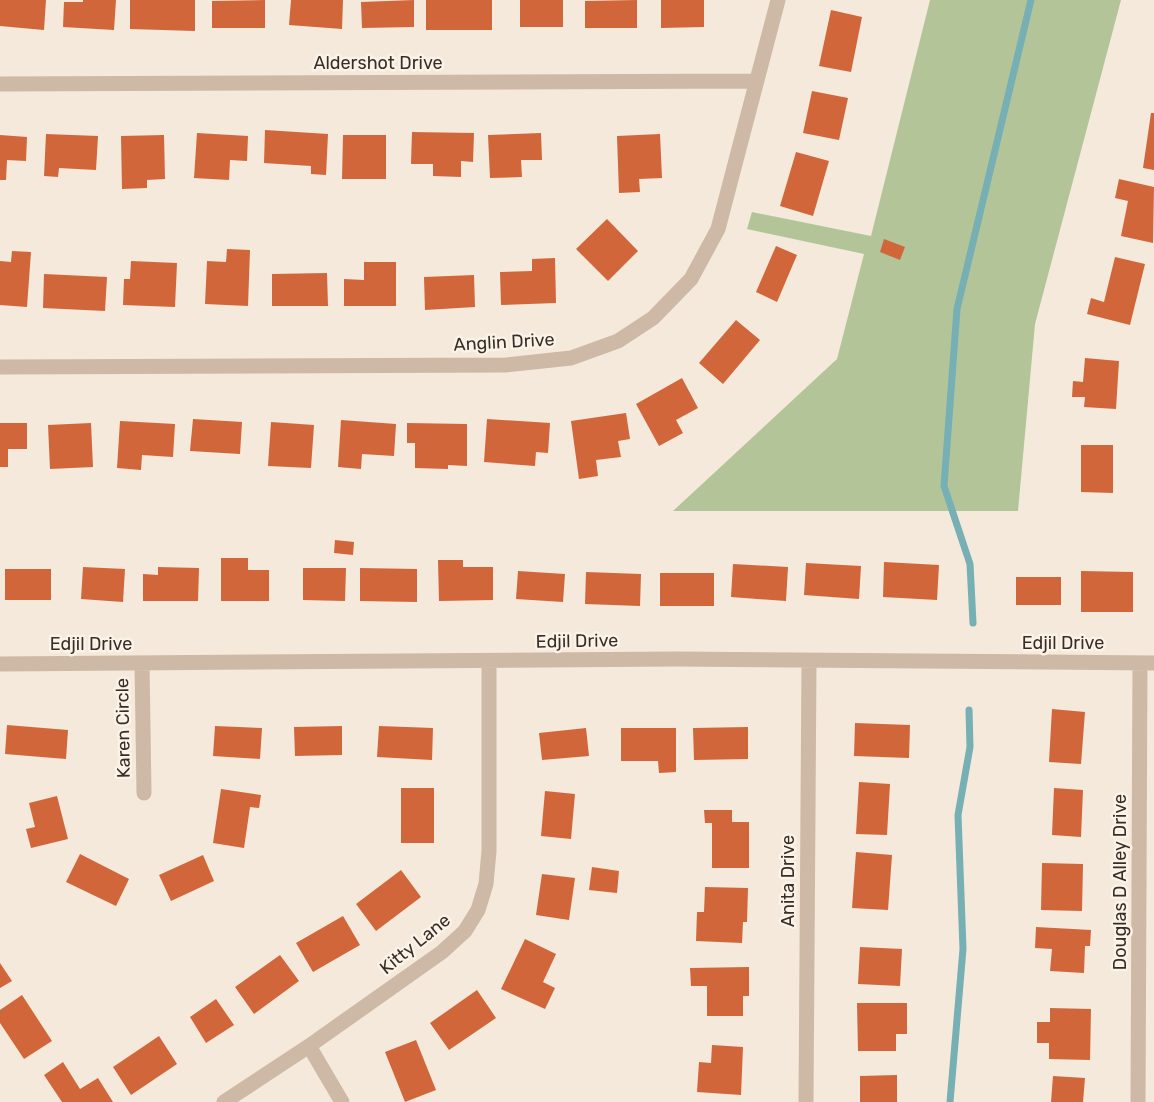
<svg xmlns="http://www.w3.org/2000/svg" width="1154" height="1102" font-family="Rubik,sans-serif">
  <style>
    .green { fill: #b4c499 }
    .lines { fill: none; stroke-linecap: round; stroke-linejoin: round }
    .stream { stroke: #76afb4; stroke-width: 7 }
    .building { fill: #d1663b }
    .street { stroke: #cdb9a5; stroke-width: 15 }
    .labels { text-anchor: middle; stroke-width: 5; stroke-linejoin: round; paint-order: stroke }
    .street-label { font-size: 18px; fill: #382d27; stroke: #fbf3e7 }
  </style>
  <rect width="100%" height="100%" fill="#f4e9da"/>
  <path class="green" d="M 930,0 L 1121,0 L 1035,324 L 1018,511 L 673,511 L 837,359 L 864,254 L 747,229 L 752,212 L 871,236 Z"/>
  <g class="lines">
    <path class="stream" d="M 973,623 L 970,564 L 944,486 L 957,309 L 1031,0
      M 950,1102 L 963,949 L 958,815 L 970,747 L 969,710"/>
  </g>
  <path class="building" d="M 0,0 L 46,0 L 44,30 L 0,26 Z
    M 83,0 L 116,0 L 114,30 L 63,27 L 64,2 L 83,2 Z
    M 130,0 L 195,0 L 195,31 L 130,29 Z
    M 265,0 L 265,28 L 212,28 L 212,1 Z
    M 291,0 L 343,0 L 342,29 L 289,25 Z
    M 414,0 L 414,27 L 362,28 L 361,2 Z
    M 426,0 L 492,0 L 492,30 L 426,30 Z
    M 520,0 L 563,0 L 563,27 L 520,27 Z
    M 637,0 L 637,28 L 585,28 L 585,1 Z
    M 661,0 L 704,0 L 704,27 L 661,28 Z
    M 831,10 L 862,17 L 851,72 L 819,66 Z
    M 812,91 L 848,98 L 839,140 L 803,133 Z
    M 1151,113 L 1154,113 L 1154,170 L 1143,168 Z
    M 265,130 L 328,134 L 326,175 L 311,174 L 311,166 L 264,163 Z
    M 412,132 L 474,133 L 473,162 L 461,161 L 461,177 L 433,176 L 433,164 L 411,164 Z
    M 197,133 L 248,136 L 247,161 L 230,160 L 229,180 L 194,178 Z
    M 541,133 L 542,160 L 521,160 L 522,177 L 490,178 L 488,135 Z
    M 46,134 L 98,136 L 96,170 L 59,168 L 58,177 L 44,176 Z
    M 660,134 L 662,178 L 639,179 L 640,192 L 619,193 L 617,136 Z
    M 0,135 L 27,137 L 26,161 L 7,160 L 6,180 L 0,180 Z
    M 164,135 L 165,179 L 147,180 L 147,188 L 122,189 L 121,136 Z
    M 343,135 L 386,135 L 386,179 L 342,179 Z
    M 796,152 L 829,161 L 813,216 L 780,206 Z
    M 1119,179 L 1154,187 L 1153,243 L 1121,236 L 1128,201 L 1115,198 Z
    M 607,219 L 638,251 L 608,281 L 576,249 Z
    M 884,239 L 905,247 L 900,260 L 880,252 Z
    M 776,246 L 797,255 L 777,302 L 756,292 Z
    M 227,249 L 250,250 L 248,306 L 205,304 L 207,261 L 226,262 Z
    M 12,251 L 31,252 L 27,307 L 0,305 L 0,261 L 11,262 Z
    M 1115,257 L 1145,264 L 1130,325 L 1087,314 L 1091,298 L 1104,302 Z
    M 555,258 L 556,303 L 501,305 L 500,272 L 532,271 L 532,259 Z
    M 131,261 L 177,263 L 175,307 L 123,305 L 124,279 L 130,279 Z
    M 364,262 L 396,262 L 396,306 L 344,306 L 344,279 L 364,280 Z
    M 327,273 L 328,306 L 272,306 L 272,274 Z
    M 44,274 L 107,277 L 105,311 L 43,308 Z
    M 474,275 L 475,307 L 425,310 L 424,277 Z
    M 736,320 L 760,340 L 723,384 L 699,363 Z
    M 1085,358 L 1119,361 L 1116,409 L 1084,407 L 1085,397 L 1072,397 L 1073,381 L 1083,382 Z
    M 682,378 L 698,408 L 676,420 L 683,433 L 659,446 L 636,404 Z
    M 626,413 L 630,439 L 618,441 L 621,457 L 596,460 L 598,476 L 579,479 L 571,421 Z
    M 193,419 L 242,422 L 240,454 L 190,451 Z
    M 487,419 L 550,423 L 548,453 L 536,452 L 535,466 L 484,462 Z
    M 341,420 L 396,424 L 394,456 L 362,454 L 361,469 L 338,467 Z
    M 120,421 L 175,424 L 173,457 L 142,455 L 141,470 L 117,468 Z
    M 271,422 L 314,425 L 311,468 L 268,466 Z
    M 0,423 L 27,423 L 27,449 L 8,449 L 8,467 L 0,467 Z
    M 91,423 L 93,467 L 50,469 L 48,425 Z
    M 407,423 L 467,424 L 467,466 L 448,465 L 448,469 L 415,468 L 415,443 L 407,443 Z
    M 1081,445 L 1113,445 L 1113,493 L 1081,492 Z
    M 335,540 L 354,542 L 353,555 L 334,553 Z
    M 221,558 L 248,558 L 248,570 L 269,570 L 269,601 L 221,601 Z
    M 438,560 L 463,560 L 463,567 L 493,567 L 493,600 L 439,601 Z
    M 884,562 L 939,565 L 937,600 L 883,597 Z
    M 806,563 L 861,566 L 859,599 L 804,595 Z
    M 733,564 L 788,567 L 786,601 L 731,597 Z
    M 83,567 L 125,569 L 123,602 L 81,599 Z
    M 158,567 L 199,568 L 198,601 L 143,601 L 143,574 L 158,575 Z
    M 303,568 L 346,568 L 345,601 L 303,600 Z
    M 360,568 L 417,569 L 417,602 L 360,601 Z
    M 5,569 L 51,569 L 51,600 L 5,600 Z
    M 518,571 L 565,574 L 563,602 L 516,599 Z
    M 1081,571 L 1133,572 L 1133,612 L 1081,612 Z
    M 586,572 L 641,574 L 640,606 L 585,604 Z
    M 660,573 L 714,573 L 714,606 L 660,606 Z
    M 1016,577 L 1061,577 L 1061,605 L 1016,605 Z
    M 1052,709 L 1085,712 L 1081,764 L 1049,762 Z
    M 855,723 L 910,725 L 909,758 L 854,756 Z
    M 7,725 L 68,730 L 66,759 L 5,754 Z
    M 215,726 L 262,728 L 260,759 L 213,756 Z
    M 342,726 L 342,755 L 295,756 L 294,727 Z
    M 379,726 L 433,728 L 432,760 L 377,757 Z
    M 748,727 L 748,759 L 694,760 L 693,728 Z
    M 586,728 L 589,756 L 542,760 L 539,733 Z
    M 621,728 L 676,728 L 676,772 L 659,773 L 658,761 L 621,761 Z
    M 859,782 L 890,784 L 887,835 L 856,834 Z
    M 401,788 L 434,788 L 434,843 L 401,843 Z
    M 1054,788 L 1083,790 L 1081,837 L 1052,835 Z
    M 221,789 L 261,795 L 259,808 L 250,807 L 244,848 L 213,843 Z
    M 545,791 L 575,794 L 571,839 L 541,836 Z
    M 57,796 L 68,839 L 31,848 L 26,829 L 35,827 L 29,803 Z
    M 704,810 L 732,810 L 732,822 L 749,822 L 749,868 L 712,868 L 712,823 L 705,823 Z
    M 856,852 L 892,855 L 888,910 L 852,908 Z
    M 80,854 L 129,879 L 116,906 L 66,882 Z
    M 203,855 L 214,881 L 171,901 L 159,875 Z
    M 1042,863 L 1083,864 L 1082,911 L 1041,910 Z
    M 592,867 L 619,871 L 617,893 L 589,890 Z
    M 401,870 L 421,897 L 376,931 L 356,904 Z
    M 542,874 L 575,878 L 569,920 L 536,915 Z
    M 705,887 L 748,888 L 747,922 L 743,922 L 742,943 L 696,941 L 697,912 L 704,912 Z
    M 343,916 L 360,945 L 313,972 L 296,943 Z
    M 1036,927 L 1091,930 L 1090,946 L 1085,946 L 1084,973 L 1050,971 L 1052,949 L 1035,948 Z
    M 525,939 L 556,954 L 543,982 L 555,988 L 545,1009 L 501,989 Z
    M 860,947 L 902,949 L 900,986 L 858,984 Z
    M 280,955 L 299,981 L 254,1014 L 235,987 Z
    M 0,963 L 12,981 L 0,988 Z
    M 749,967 L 749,996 L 743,996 L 743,1016 L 707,1016 L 707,986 L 691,986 L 690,968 Z
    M 477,990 L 496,1018 L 449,1050 L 430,1023 Z
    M 22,995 L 52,1041 L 24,1059 L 0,1023 L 0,1010 Z
    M 216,999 L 234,1025 L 206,1043 L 190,1017 Z
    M 857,1003 L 907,1003 L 907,1034 L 896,1034 L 896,1051 L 858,1051 Z
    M 1050,1008 L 1091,1009 L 1090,1060 L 1049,1059 L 1049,1043 L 1037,1043 L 1037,1022 L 1050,1022 Z
    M 159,1036 L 177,1064 L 131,1095 L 113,1067 Z
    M 416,1040 L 436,1090 L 405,1102 L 385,1052 Z
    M 712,1045 L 743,1047 L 741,1095 L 697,1092 L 699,1062 L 711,1063 Z
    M 63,1062 L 80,1089 L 98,1078 L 113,1102 L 62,1102 L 44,1075 Z
    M 897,1075 L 897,1102 L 860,1102 L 860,1076 Z
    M 1053,1076 L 1085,1078 L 1083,1102 L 1051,1102 Z"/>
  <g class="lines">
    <path class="street" d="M 0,84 L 756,81
      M 0,367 L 506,365 L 571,358 L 618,341 L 653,318 L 691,279 L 718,229 L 778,0
      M 142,663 L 144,793
      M 0,664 L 677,659 L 1154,663
      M 309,1046 L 342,1102
      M 224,1102 L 309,1046 L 442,952 L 465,931 L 478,910 L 486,884 L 489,851 L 489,661
      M 806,1102 L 809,661
      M 1138,1102 L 1140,663"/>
  </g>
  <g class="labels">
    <g class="street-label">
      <text x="378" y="69">Aldershot Drive</text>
      <text transform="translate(504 342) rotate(-3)" y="6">Anglin Drive</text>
      <text transform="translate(577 641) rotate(-1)" y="6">Edjil Drive</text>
      <text x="1063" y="649">Edjil Drive</text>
      <text x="91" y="650">Edjil Drive</text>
      <text transform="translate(123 728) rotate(-91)" y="6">Karen Circle</text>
      <text transform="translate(788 881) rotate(-90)" y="6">Anita Drive</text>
      <text transform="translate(1120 882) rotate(-90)" y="6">Douglas D Alley Drive</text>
      <text transform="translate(415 944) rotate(-39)" y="6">Kitty Lane</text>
    </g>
  </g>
</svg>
